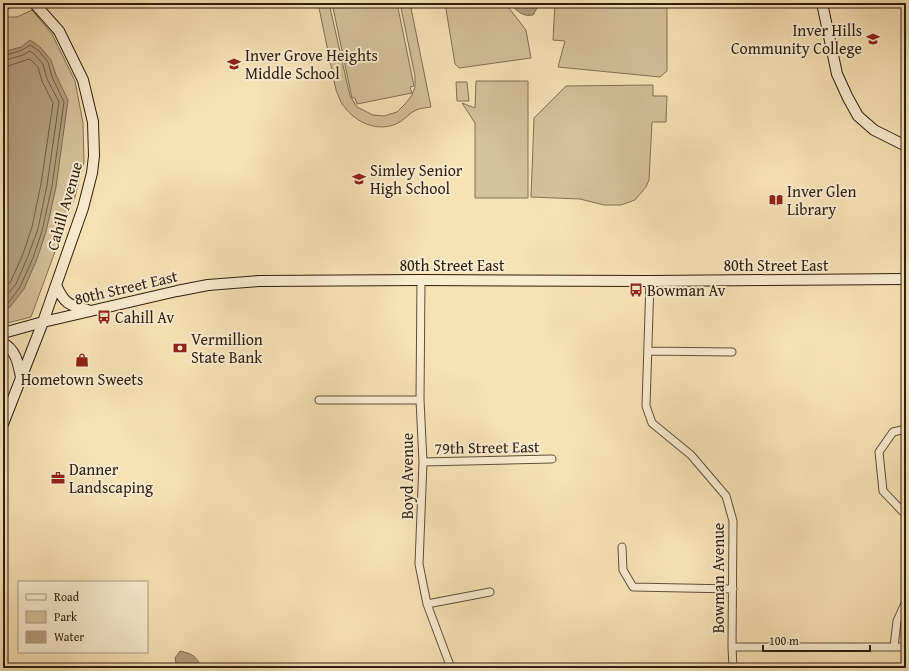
<svg xmlns="http://www.w3.org/2000/svg" width="909" height="671" font-family="'Gentium Book Plus',serif">
  <style>
    .green { fill: #d5c19a; stroke: #827054 }
    .water { fill: #b39f7d; stroke: #7e6b51 }
    .lines { fill: none; stroke-linecap: round; stroke-linejoin: round }
    .shore { stroke: #705e46; stroke-width: 1 }
    .street-casing { stroke: #604f39; stroke-width: 9 }
    .secondary-casing { stroke: #2e1e0f; stroke-width: 12 }
    .street { stroke: #faecd0; stroke-width: 7 }
    .secondary { stroke: #faecd0; stroke-width: 10 }
    .labels { text-anchor: middle; stroke-width: 4; stroke-linejoin: round; paint-order: stroke }
    .poi-label { font-size: 16px; fill: #2e1e0f; stroke: #faecd0; text-anchor: start }
    .street-label { font-size: 16px; fill: #2e1e0f; stroke: #faecd0 }
  </style>
  <rect width="100%" height="100%" fill="#f7e2b6"/>
  <filter id="stains"><feTurbulence type="fractalNoise" baseFrequency=".005" numOctaves="4"/><feColorMatrix values="0 0 0 0 .2 0 0 0 0 .09 0 0 0 0 .02 0 0 0 .5 -.17"/></filter>
  <radialGradient id="worn" r=".72"><stop offset=".6" stop-color="#630" stop-opacity="0"/><stop offset="1" stop-color="#630" stop-opacity=".3"/></radialGradient>
  <path class="green" d="M 318,3 L 329,3 L 350,96 L 357,107 L 373,115 L 384,116 L 397,112 L 406,103 L 412,95 L 415,87 L 415,76 L 400,3 L 410,3 L 431,107 C 426,108 420,108 416,110 C 409,113 404,121 396,124 C 374,133 352,120 341,102 C 339,98 338,94 336,90 Z
    M 332,3 L 397,3 L 414,86 L 410,87 L 412,93 L 357,104 L 355,98 L 352,98 Z
    M 445,3 L 496,3 L 509,8 L 526,30 L 531,58 L 459,68 L 455,64 Z
    M 555,3 L 667,3 L 667,71 L 660,77 L 558,67 L 565,41 L 553,40 Z
    M 32,10 L 52,34 L 75,81 L 83,123 L 84,162 L 75,197 L 31,317 L 3,324 L 3,17 L 17,17 Z
    M 476,81 L 528,81 L 528,198 L 475,198 L 475,123 L 462,103 L 475,108 Z
    M 456,82 L 467,82 L 469,101 L 457,101 Z
    M 653,85 L 653,96 L 667,96 L 666,122 L 652,122 L 649,180 L 646,187 L 635,200 L 621,205 L 604,205 L 580,199 L 531,197 L 534,118 L 566,86 Z"/>
  <path class="water" d="M 510,3 L 540,3 L 533,15 C 522,17 517,11 510,3 Z
    M 30,40 L 40,47 L 51,60 L 56,75 L 68,100 L 56,187 L 46,232 L 37,259 L 24,289 L 10,307 L 3,310 L 3,52 L 21,47 Z
    M 180,651 C 193,654 196,656 202,668 L 177,668 L 175,658 Z"/>
  <g class="lines">
    <path class="shore" d="M 3,56 L 22,50 L 30,45 L 38,50 L 48,62 L 52,77 L 64,102 L 52,186 L 42,231 L 33,258 L 20,287 L 8,303 L 3,305
      M 3,61 L 23,55 L 30,51 L 34,54 L 43,64 L 47,79 L 59,102 L 47,185 L 38,229 L 28,256 L 16,284 L 3,300
      M 3,67 L 8,66 L 29,59 L 31,60 L 38,67 L 42,81 L 53,103 L 41,184 L 32,227 L 23,254 L 11,281 L 3,291"/>
    <g class="street-casing">
      <path id="street" d="M 3,7 L 11,3
        M 421,280 L 420,400 L 423,462 L 419,564 L 427,604 L 451,668
        M 650,281 L 646,406 L 652,423 L 691,455 L 726,496 L 733,521 L 732,647 L 733,668
        M 648,351 L 732,352
        M 319,400 L 420,400
        M 906,429 L 893,432 L 879,452 L 883,491 L 906,515
        M 423,462 L 552,459
        M 622,547 L 623,570 L 633,587 L 733,589
        M 427,604 L 490,592
        M 732,647 L 906,647
        M 894,647 L 897,621 L 906,601"/>
    </g>
    <g class="secondary-casing">
      <path id="secondary" d="M 822,3 L 837,74 L 848,98 L 858,116 L 874,130 L 906,146
        M 56,285 C 64,303 68,305 88,310
        M 3,333 L 43,322 L 177,291 L 208,285 L 259,281 L 421,280 L 650,281 L 906,279
        M 3,343 C 16,350 18,363 21,377
        M 3,424 L 43,322 L 83,208 L 92,173 L 94,156 L 93,122 L 83,80 L 59,31 L 34,3"/>
    </g>
    <use href="#street" class="street"/>
    <use href="#secondary" class="secondary"/>
  </g>
  <defs>
    <g id="university-bare" transform="scale(1.08)"><path d="M0-5L7-2L0 1L-7-2ZM-4 1L0 2.5L4 1V4Q0 6-4 4Z" fill="#8f2418" stroke="#faecd0" stroke-width="2.5" paint-order="stroke"/></g>
    <g id="school-bare" transform="scale(1.08)"><path d="M0-5L7-2L0 1L-7-2ZM-4 1L0 2.5L4 1V4Q0 6-4 4Z" fill="#8f2418" stroke="#faecd0" stroke-width="2.5" paint-order="stroke"/></g>
    <g id="library-bare" transform="scale(1.08)"><path d="M-6-4Q-3-5.5-.7-3.5V5Q-3 3-6 4ZM6-4Q3-5.5 .7-3.5V5Q3 3 6 4Z" fill="#8f2418" stroke="#faecd0" stroke-width="2.5" paint-order="stroke"/></g>
    <g id="bus-bare" transform="scale(1.08)"><path d="M-5-6H5V4H4V6H2V4H-2V6H-4V4H-5ZM-3.5-4V0h7V-4ZM-3.5 1.2v1.5H-2V1.2ZM2 1.2v1.5H3.5V1.2Z" fill="#8f2418" stroke="#faecd0" stroke-width="2.5" paint-order="stroke"/></g>
    <g id="bank-bare" transform="scale(1.08)"><path d="M-6-4H6V4H-6ZM0-2.3a2.3 2.3 0 1 0 0 4.6a2.3 2.3 0 1 0 0-4.6Z" fill="#8f2418" stroke="#faecd0" stroke-width="2.5" paint-order="stroke"/></g>
    <g id="shop-bare" transform="scale(1.08)"><path d="M-5-2.5h2.3a2.7 3.5 0 0 1 5.4 0H5L5.5 6h-11ZM-1.5-2.5h3a1.5 2.3 0 0 0-3 0Z" fill="#8f2418" stroke="#faecd0" stroke-width="2.5" paint-order="stroke"/></g>
    <g id="office-bare" transform="scale(1.08)"><path d="M-6-3h4V-5.5h4V-3h4V5H-6ZM-1-4.5V-3h2v-1.5ZM-6 0V1H6V0Z" fill="#8f2418" stroke="#faecd0" stroke-width="2.5" paint-order="stroke"/></g>
  </defs>
  <g fill-rule="evenodd">
    <use href="#university-bare" x="873" y="39"/>
    <use href="#school-bare" x="234" y="64"/>
    <use href="#school-bare" x="359" y="179"/>
    <use href="#library-bare" x="776" y="200"/>
    <use href="#bus-bare" x="636" y="290"/>
    <use href="#bus-bare" x="104" y="317"/>
    <use href="#bank-bare" x="180" y="348"/>
    <use href="#shop-bare" x="82" y="360"/>
    <use href="#office-bare" x="58" y="478"/>
  </g>
  <g class="labels">
    <g class="poi-label">
      <text x="862" y="36" text-anchor="end">Inver Hills<tspan x="862" dy="18">Community College</tspan></text>
      <text x="245" y="61">Inver Grove Heights<tspan x="245" dy="18">Middle School</tspan></text>
      <text x="370" y="176">Simley Senior<tspan x="370" dy="18">High School</tspan></text>
      <text x="787" y="197">Inver Glen<tspan x="787" dy="18">Library</tspan></text>
      <text x="647" y="296">Bowman Av</text>
      <text x="115" y="323">Cahill Av</text>
      <text x="191" y="345">Vermillion<tspan x="191" dy="18">State Bank</tspan></text>
      <text x="82" y="385" text-anchor="middle">Hometown Sweets</text>
      <text x="69" y="475">Danner<tspan x="69" dy="18">Landscaping</tspan></text>
    </g>
    <g class="street-label">
      <text transform="translate(64 206) rotate(-74)" y="6">Cahill Avenue</text>
      <text x="452" y="271">80th Street East</text>
      <text x="776" y="271">80th Street East</text>
      <text transform="translate(126 287) rotate(-13)" y="6">80th Street East</text>
      <text transform="translate(487 447) rotate(-1)" y="6">79th Street East</text>
      <text transform="translate(407 476) rotate(-90)" y="6">Boyd Avenue</text>
      <text transform="translate(718 578) rotate(-90)" y="6">Bowman Avenue</text>
    </g>
  </g>
  <rect width="909" height="671" fill="none" stroke="#f7e2b6" stroke-width="16"/>
  <rect x="4" y="4" width="901" height="663" fill="none" stroke="#2e1e0f" stroke-width="2"/>
  <rect x="8" y="8" width="893" height="655" fill="none" stroke="#2e1e0f"/>
  <rect x="18" y="581" width="130" height="72" fill="#faecd0" stroke="#a89a83"/>
  <rect x="26" y="594" width="20" height="6" fill="#faecd0" stroke="#a89a83"/>
  <text x="54" y="601" font-size="12" fill="#2e1e0f">Road</text>
  <rect x="26" y="611" width="20" height="12" fill="#d5c19a" stroke="#a89a83"/>
  <text x="54" y="621" font-size="12" fill="#2e1e0f">Park</text>
  <rect x="26" y="631" width="20" height="12" fill="#b39f7d" stroke="#a89a83"/>
  <text x="54" y="641" font-size="12" fill="#2e1e0f">Water</text>
  <path d="M763 645v6h107v-6" fill="none" stroke="#2e1e0f" stroke-width="2"/>
  <text x="769" y="645" font-size="12" fill="#2e1e0f" stroke="#faecd0" stroke-width="3" paint-order="stroke">100 m</text>
  <rect width="100%" height="100%" filter="url(#stains)"/>
  <rect width="100%" height="100%" fill="url(#worn)"/>
</svg>
